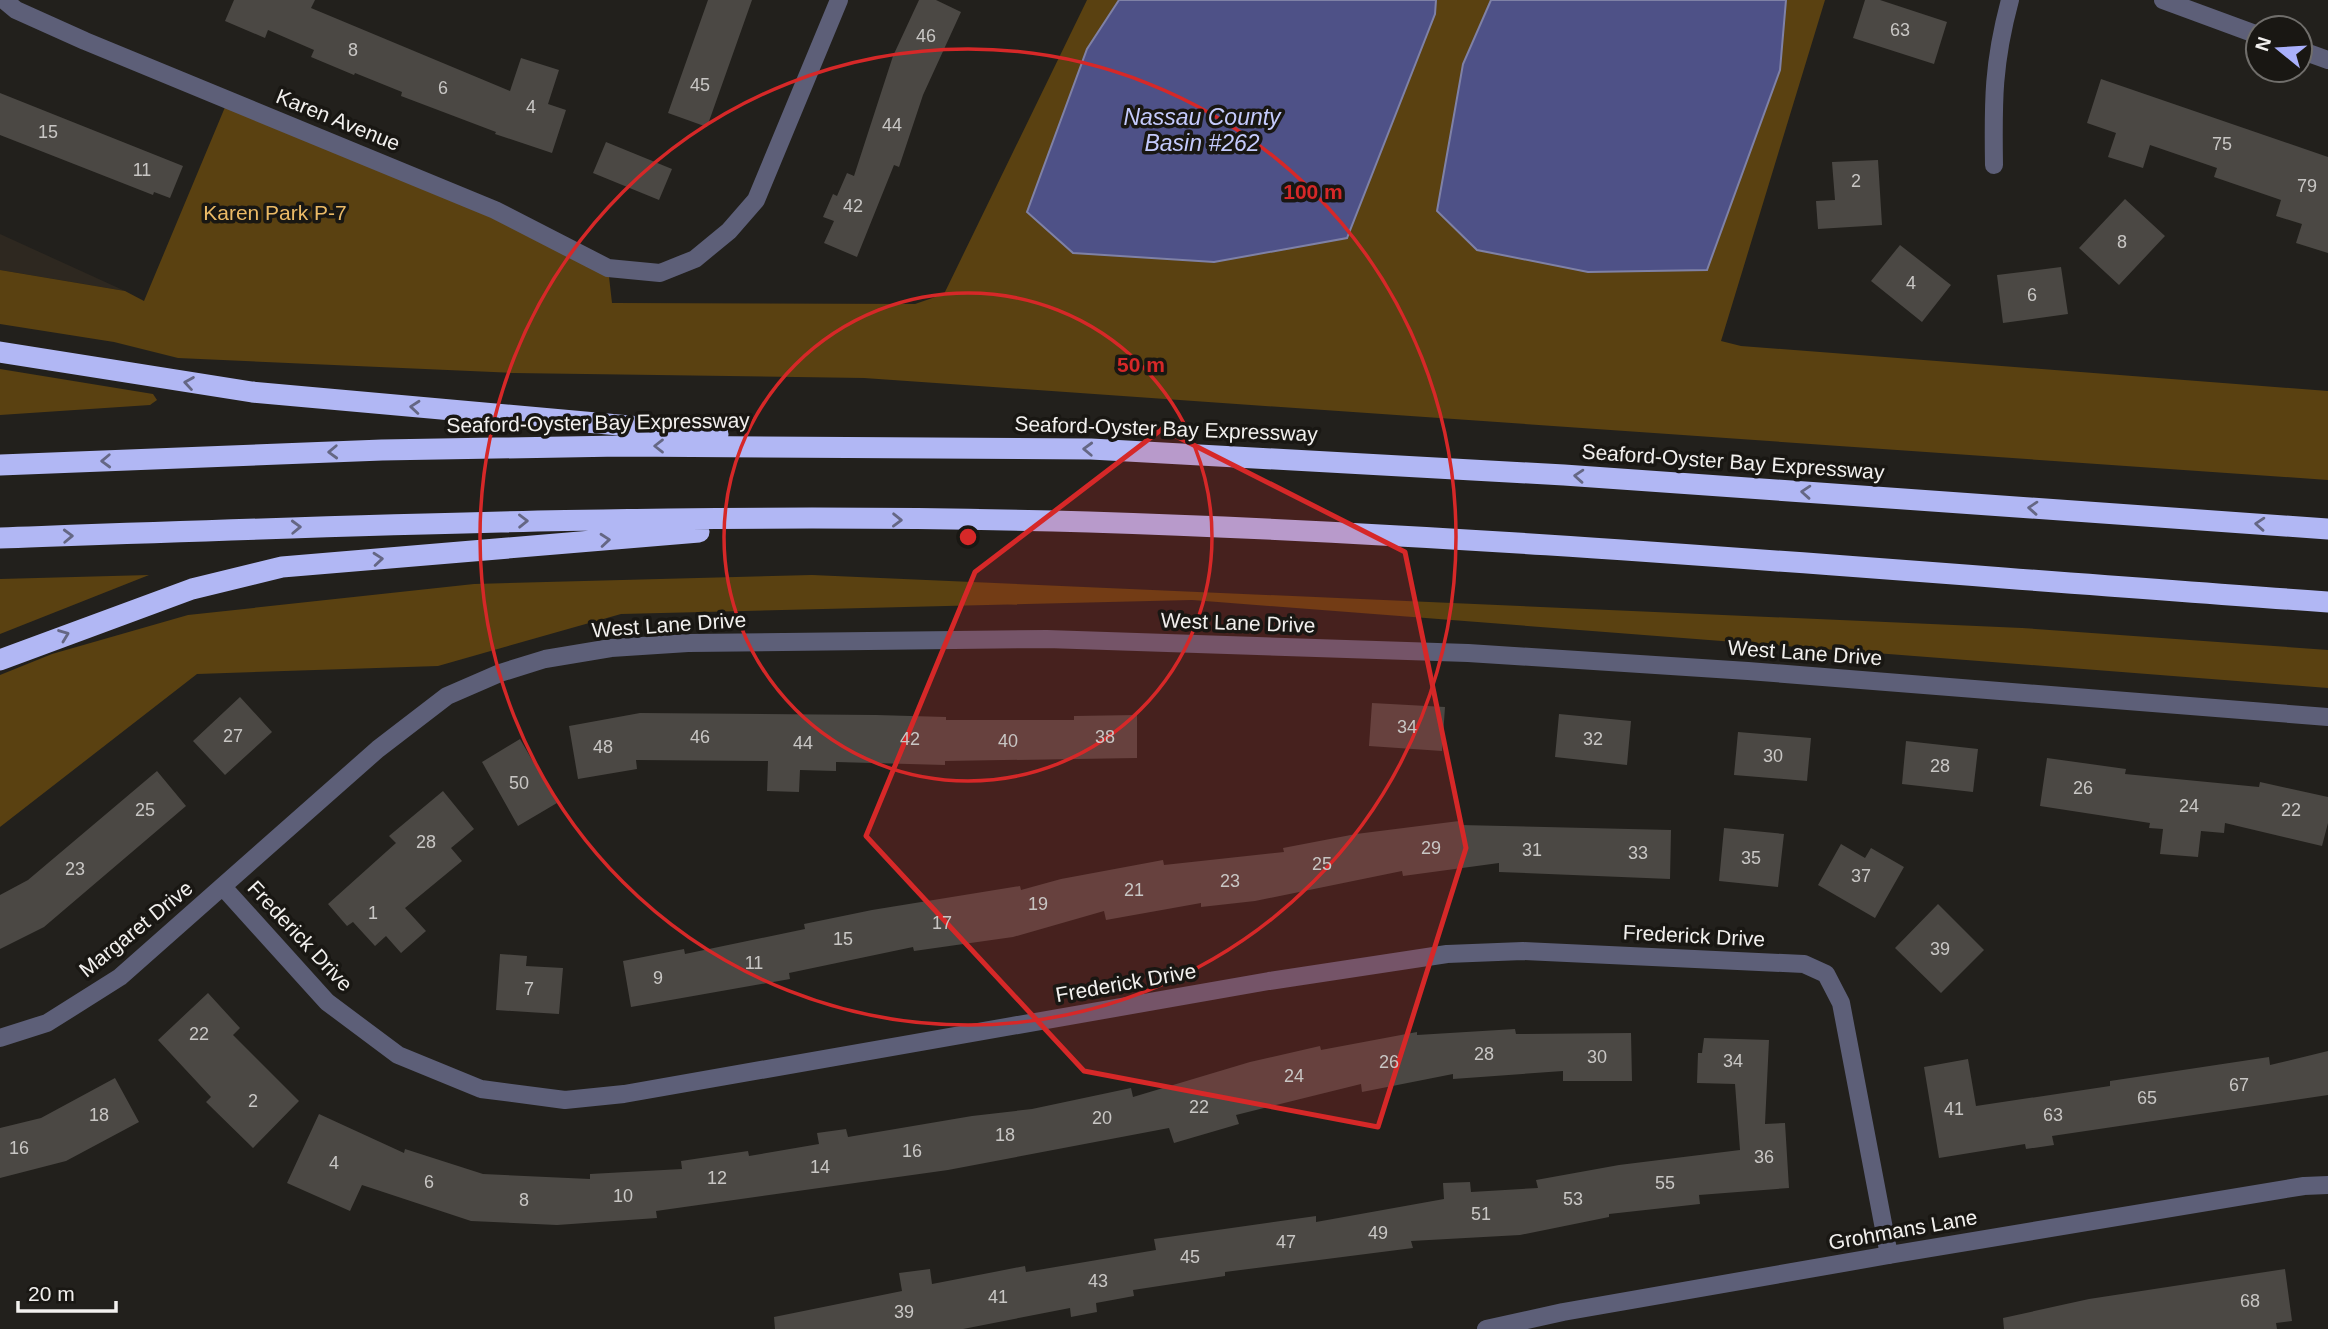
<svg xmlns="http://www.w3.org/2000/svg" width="2328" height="1329" font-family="Helvetica,sans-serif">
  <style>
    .built { fill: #2e2820 }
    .green { fill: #5a4111 }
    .water { fill: #4e5187; stroke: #7f81a6; stroke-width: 2 }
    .building { fill: #4b4844 }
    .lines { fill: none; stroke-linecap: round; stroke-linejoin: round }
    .minor { stroke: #5d5f78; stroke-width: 18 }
    .tertiary { stroke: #5d5f78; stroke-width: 18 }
    .motorway { stroke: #b1b7f4; stroke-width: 21 }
    .oneway { stroke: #656784 }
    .marked { fill: #d62828; fill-opacity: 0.2; stroke: #d62828; stroke-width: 5; stroke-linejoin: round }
    .ring { fill: none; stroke: #d62828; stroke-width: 3.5 }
    .labels { text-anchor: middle; stroke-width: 7; stroke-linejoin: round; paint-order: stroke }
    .number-label { font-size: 18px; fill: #c8c6c4 }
    .street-label { font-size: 21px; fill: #f2f0ee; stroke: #191713 }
    .park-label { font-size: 21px; fill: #ebba66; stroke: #191713 }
    .water-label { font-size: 23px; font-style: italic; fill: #c5cbfd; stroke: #191713 }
    .centre { fill: #d62828; stroke: #191713; stroke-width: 3.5 }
    .ring-label { font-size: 21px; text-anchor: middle; font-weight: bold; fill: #d62828; stroke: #191713; stroke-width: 7; stroke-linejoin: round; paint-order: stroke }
  </style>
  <rect width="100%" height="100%" fill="#22201c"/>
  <path class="built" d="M 0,234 L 125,291 L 0,270 Z"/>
  <path class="green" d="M 1087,0 L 1119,0 L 1087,49 L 1435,14 L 1436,0 L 1491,0 L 1463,64 L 1779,70 L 1786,0 L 1825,0 L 1721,341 L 1741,346 L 2328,391 L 2328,480 L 864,378 L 513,373 L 178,358 L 114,342 L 0,324 L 0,270 L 125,291 L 144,301 L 228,100 L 608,268 L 612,303 L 915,304 L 944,294 Z
    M 0,369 L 153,394 L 157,400 L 150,405 L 0,415 Z
    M 149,575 L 0,634 L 0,579 Z
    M 812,575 L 2022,628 L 2328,650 L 2328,688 L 1192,600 L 621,614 L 438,666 L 197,674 L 0,827 L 0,675 L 52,654 L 188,615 L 474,584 Z"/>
  <path class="water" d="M 1119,0 L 1436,0 L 1435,14 L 1347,238 L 1214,262 L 1073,253 L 1027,212 L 1087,49 Z
    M 1491,0 L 1786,0 L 1780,70 L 1707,270 L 1588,272 L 1477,250 L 1437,211 L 1463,64 Z"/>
  <path class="building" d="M 234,0 L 315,0 L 311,8 L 510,91 L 521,58 L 559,70 L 548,104 L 566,110 L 552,153 L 495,134 L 496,132 L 401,96 L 402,92 L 355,73 L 354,75 L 311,57 L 314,50 L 268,30 L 265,38 L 225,21 Z
    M 708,0 L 752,0 L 707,127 L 668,113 Z
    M 919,0 L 936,0 L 961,12 L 923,95 L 899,167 L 894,165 L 857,257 L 824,243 L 834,221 L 823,217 L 833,194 L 837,196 L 847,173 L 854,176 L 893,56 Z
    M 1865,0 L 1880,0 L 1947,22 L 1934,64 L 1853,38 Z
    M 2101,79 L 2328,157 L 2328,253 L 2296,243 L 2302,224 L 2276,216 L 2281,200 L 2214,177 L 2217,168 L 2150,145 L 2143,168 L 2108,157 L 2116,133 L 2087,123 Z
    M 0,93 L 183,166 L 170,198 L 154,192 L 153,195 L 0,135 Z
    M 606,142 L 672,169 L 659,200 L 593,173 Z
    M 1878,160 L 1882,225 L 1818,229 L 1816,201 L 1835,200 L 1832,162 Z
    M 2125,199 L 2165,236 L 2119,285 L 2079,248 Z
    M 1900,245 L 1951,285 L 1922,322 L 1871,281 Z
    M 2061,267 L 2068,314 L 2003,323 L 1997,275 Z
    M 240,697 L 272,732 L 225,775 L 193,741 Z
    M 1372,703 L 1445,707 L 1442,751 L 1369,746 Z
    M 640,713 L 876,715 L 946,717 L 946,720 L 1074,720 L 1074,716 L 1137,715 L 1137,758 L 945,761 L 945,765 L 836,762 L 836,771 L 800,770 L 799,792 L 767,791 L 768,761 L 636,760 L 637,769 L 578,779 L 569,726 Z
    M 1559,714 L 1631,721 L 1627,765 L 1555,757 Z
    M 1738,732 L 1811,738 L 1807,781 L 1734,775 Z
    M 520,739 L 557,803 L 518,826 L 482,762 Z
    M 1906,741 L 1978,749 L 1973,792 L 1902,784 Z
    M 2047,758 L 2126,769 L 2125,774 L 2259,787 L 2260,782 L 2328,797 L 2328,823 L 2322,846 L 2225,823 L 2224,833 L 2201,831 L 2198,857 L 2160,854 L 2163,829 L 2149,828 L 2150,823 L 2040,806 Z
    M 157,771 L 186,806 L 44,927 L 0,949 L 0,895 L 28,880 Z
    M 443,791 L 474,829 L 451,848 L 462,861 L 405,908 L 426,931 L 401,953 L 386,936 L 375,946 L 353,922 L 347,926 L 328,904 L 396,843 L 389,836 Z
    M 1459,821 L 1460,825 L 1671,830 L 1670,879 L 1499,872 L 1499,863 L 1403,876 L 1402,871 L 1255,901 L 1201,907 L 1201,903 L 1106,920 L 1104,911 L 1013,937 L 914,951 L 913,947 L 789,973 L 790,979 L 631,1007 L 623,961 L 684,949 L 685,954 L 805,929 L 804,924 L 872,910 L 1020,886 L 1021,890 L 1061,879 L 1163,860 L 1164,865 L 1284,852 L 1283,848 L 1356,834 Z
    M 1724,828 L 1784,834 L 1778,887 L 1719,881 Z
    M 1841,844 L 1865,858 L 1871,848 L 1904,867 L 1875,918 L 1818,885 Z
    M 1938,904 L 1984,950 L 1941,993 L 1895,948 Z
    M 500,954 L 527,956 L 526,966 L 563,968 L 559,1014 L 496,1010 Z
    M 208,993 L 240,1028 L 233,1035 L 299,1101 L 253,1148 L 206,1102 L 211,1097 L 158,1040 Z
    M 1515,1029 L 1516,1034 L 1631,1033 L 1632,1081 L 1563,1081 L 1563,1071 L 1453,1079 L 1453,1074 L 1362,1092 L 1361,1084 L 1236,1115 L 1239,1124 L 1174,1143 L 1169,1128 L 948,1170 L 656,1211 L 657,1218 L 557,1225 L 471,1221 L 362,1185 L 350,1211 L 287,1183 L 319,1114 L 404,1153 L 405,1149 L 483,1174 L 590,1179 L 590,1174 L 682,1169 L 681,1161 L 748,1151 L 749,1156 L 819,1144 L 817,1133 L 846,1129 L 848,1137 L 972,1116 L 1032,1109 L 1131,1088 L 1133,1097 L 1250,1062 L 1320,1046 L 1321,1050 L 1417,1032 L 1417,1035 Z
    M 1704,1038 L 1769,1040 L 1765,1124 L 1785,1123 L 1789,1188 L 1699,1195 L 1700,1204 L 1609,1214 L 1609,1217 L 1520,1235 L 1411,1241 L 1413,1248 L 1225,1272 L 1225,1276 L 1133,1290 L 1134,1296 L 1096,1303 L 1097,1312 L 1071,1317 L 1070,1308 L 963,1329 L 775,1329 L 774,1317 L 902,1291 L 899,1273 L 930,1269 L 932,1284 L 1025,1266 L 1026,1272 L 1156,1250 L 1154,1239 L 1316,1216 L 1316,1222 L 1444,1199 L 1443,1183 L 1470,1182 L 1471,1192 L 1538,1188 L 1536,1180 L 1619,1165 L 1740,1150 L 1735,1084 L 1697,1083 L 1698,1053 L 1702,1053 Z
    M 2328,1051 L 2328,1095 L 2052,1136 L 2054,1145 L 2026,1149 L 2025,1144 L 1939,1158 L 1924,1067 L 1968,1059 L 1976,1106 L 2110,1086 L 2110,1081 L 2269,1057 L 2270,1065 Z
    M 115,1078 L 139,1122 L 66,1161 L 0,1178 L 0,1128 L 41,1118 Z
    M 2285,1269 L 2292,1321 L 2276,1323 L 2277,1329 L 2004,1329 L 2003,1318 L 2089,1299 Z"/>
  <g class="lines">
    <path class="minor" d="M 4,0 L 16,10 L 85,41 L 495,210 L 608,268 L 660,273 L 695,259 L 729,231 L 756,200 L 839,0
      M 1994,165 C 1993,101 1993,63 2010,0
      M 223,887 L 327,1002 L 398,1055 L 481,1089 L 565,1100 L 624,1094 L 1269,981 L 1447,954 L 1523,951 L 1804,964 L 1826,974 L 1841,1003 L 1889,1255
      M 0,1038 L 47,1023 L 120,977 L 378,749 L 447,696 L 500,673 L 545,659 L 611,648 L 688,643 L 1047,639 L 1468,653 L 1748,671 L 2328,717"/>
    <path class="tertiary" d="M 2163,0 L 2258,35
      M 2300,50 L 2328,60
      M 1486,1329 L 1563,1312 L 1889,1255 L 2304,1186 L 2328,1185"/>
    <path class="motorway" d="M 0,352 L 252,392 L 718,434
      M 0,465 L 382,450 L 621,446 L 1091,449 L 1564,475 L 2328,529
      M 0,538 C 363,525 726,511 1089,522 C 1502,535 1916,573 2328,602
      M 0,660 L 192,589 L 282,567 L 699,532"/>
  </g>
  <defs><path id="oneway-chevron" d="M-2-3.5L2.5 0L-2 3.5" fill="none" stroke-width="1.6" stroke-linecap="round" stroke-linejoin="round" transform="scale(1.75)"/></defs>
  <g class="oneway">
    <use href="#oneway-chevron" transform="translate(189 383) rotate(-171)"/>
    <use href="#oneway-chevron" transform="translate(415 407) rotate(-175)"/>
    <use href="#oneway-chevron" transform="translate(659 446) rotate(180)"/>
    <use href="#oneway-chevron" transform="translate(1088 449) rotate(-178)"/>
    <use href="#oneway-chevron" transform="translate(333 452) rotate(178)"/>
    <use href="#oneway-chevron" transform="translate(106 461) rotate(178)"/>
    <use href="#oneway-chevron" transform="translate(1579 476) rotate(-176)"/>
    <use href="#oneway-chevron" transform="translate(1806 492) rotate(-176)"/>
    <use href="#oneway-chevron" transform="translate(2033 508) rotate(-176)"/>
    <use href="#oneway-chevron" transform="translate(897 520) rotate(1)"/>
    <use href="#oneway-chevron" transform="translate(523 521) rotate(-1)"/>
    <use href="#oneway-chevron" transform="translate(2260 524) rotate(-176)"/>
    <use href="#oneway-chevron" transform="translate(296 527) rotate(-2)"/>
    <use href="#oneway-chevron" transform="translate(68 536) rotate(-2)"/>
    <use href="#oneway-chevron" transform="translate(605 540) rotate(-5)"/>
    <use href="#oneway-chevron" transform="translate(378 559) rotate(-5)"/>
    <use href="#oneway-chevron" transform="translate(64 635) rotate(-21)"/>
  </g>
  <path class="marked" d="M 1162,429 L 1405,552 L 1466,848 L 1378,1127 L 1084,1071 L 866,836 L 975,572 Z"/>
  <g class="ring">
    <circle cx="968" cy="537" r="244"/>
    <circle cx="968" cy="537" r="488"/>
  </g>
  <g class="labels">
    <g class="number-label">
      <text x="1900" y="36">63</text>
      <text x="926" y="42">46</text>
      <text x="353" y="56">8</text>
      <text x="700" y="91">45</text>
      <text x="443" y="94">6</text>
      <text x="531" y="113">4</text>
      <text x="892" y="131">44</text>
      <text x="48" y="138">15</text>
      <text x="2222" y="150">75</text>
      <text x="142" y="176">11</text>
      <text x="1856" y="187">2</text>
      <text x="2307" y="192">79</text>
      <text x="853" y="212">42</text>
      <text x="2122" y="248">8</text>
      <text x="1911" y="289">4</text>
      <text x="2032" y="301">6</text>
      <text x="1407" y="733">34</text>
      <text x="233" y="742">27</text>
      <text x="700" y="743">46</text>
      <text x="1105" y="743">38</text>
      <text x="910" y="745">42</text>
      <text x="1593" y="745">32</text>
      <text x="1008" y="747">40</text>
      <text x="803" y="749">44</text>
      <text x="603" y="753">48</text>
      <text x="1773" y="762">30</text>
      <text x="1940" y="772">28</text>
      <text x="519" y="789">50</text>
      <text x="2083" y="794">26</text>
      <text x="2189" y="812">24</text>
      <text x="145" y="816">25</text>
      <text x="2291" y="816">22</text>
      <text x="426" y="848">28</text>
      <text x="1431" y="854">29</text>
      <text x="1532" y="856">31</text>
      <text x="1638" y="859">33</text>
      <text x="1751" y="864">35</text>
      <text x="1322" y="870">25</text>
      <text x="75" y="875">23</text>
      <text x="1861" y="882">37</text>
      <text x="1230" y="887">23</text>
      <text x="1134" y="896">21</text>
      <text x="1038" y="910">19</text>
      <text x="373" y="919">1</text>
      <text x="942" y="929">17</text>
      <text x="843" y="945">15</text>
      <text x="1940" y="955">39</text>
      <text x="754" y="969">11</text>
      <text x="658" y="984">9</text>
      <text x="529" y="995">7</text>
      <text x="199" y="1040">22</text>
      <text x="1484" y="1060">28</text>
      <text x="1597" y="1063">30</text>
      <text x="1733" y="1067">34</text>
      <text x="1389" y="1068">26</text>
      <text x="1294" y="1082">24</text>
      <text x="2239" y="1091">67</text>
      <text x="2147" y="1104">65</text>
      <text x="253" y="1107">2</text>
      <text x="1199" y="1113">22</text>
      <text x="1954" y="1115">41</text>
      <text x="99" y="1121">18</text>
      <text x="2053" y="1121">63</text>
      <text x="1102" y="1124">20</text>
      <text x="1005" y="1141">18</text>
      <text x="19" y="1154">16</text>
      <text x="912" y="1157">16</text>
      <text x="1764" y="1163">36</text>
      <text x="334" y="1169">4</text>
      <text x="820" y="1173">14</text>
      <text x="717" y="1184">12</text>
      <text x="429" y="1188">6</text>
      <text x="1665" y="1189">55</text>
      <text x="623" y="1202">10</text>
      <text x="1573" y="1205">53</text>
      <text x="524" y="1206">8</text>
      <text x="1481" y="1220">51</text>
      <text x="1378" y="1239">49</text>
      <text x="1286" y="1248">47</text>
      <text x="1190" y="1263">45</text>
      <text x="1098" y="1287">43</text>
      <text x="998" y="1303">41</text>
      <text x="2250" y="1307">68</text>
      <text x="904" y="1318">39</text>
    </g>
    <g class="street-label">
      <text transform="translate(338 120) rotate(22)" y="7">Karen Avenue</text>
      <text transform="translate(598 423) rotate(-1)" y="7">Seaford-Oyster Bay Expressway</text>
      <text transform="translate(1166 429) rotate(2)" y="7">Seaford-Oyster Bay Expressway</text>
      <text transform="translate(1733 462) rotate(4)" y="7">Seaford-Oyster Bay Expressway</text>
      <text transform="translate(1238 623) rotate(2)" y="7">West Lane Drive</text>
      <text transform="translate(669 625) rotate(-4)" y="7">West Lane Drive</text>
      <text transform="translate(1805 653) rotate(4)" y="7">West Lane Drive</text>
      <text transform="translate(136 929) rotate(-39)" y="7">Margaret Drive</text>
      <text transform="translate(300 936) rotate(47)" y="7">Frederick Drive</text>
      <text transform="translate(1694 936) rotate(3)" y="7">Frederick Drive</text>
      <text transform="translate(1126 983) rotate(-10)" y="7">Frederick Drive</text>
      <text transform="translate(1903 1230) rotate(-10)" y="7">Grohmans Lane</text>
    </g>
    <g class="park-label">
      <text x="275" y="220">Karen Park P-7</text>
    </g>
    <g class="water-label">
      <text x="1202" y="125">Nassau County<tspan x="1202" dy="26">Basin #262</tspan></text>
    </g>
  </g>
  <circle cx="968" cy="537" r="10" class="centre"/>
  <g class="ring-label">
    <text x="1313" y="199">100 m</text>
    <text x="1141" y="372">50 m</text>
  </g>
  <g transform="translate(2279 49) rotate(288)"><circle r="33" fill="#191713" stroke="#706e6b" stroke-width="2"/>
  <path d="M0-5L12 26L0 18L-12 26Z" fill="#a9b0fc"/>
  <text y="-10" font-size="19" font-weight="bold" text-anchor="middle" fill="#f2f0ee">N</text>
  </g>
  <path d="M18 1301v10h98v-10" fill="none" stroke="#f2f0ee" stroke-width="3.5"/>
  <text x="28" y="1301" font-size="21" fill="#f2f0ee" stroke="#191713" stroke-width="5" paint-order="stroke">20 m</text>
</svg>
